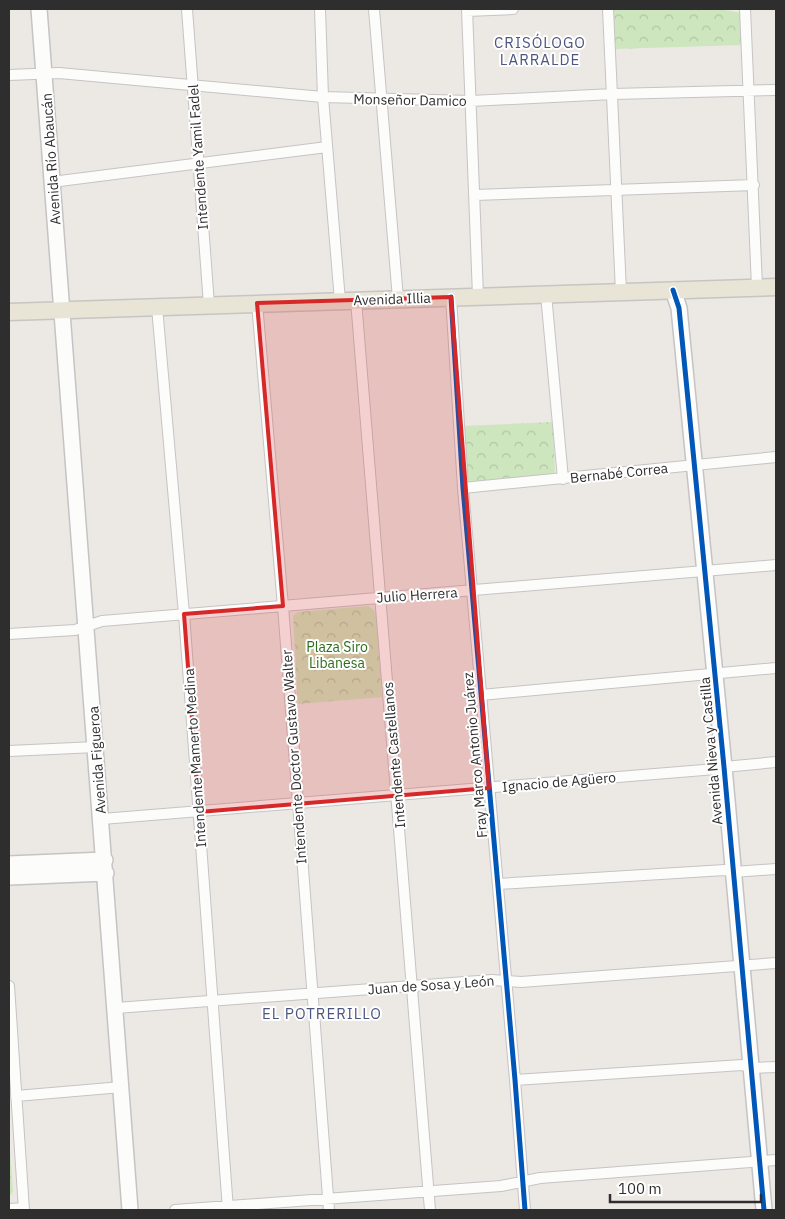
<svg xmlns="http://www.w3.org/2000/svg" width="785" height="1219" font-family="'IBM Plex Sans',sans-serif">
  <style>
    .forest { fill: url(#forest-crowns) }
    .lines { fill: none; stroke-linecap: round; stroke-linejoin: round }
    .street-casing { stroke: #c5c4c5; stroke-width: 12 }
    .secondary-casing { stroke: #c5c4c5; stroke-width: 18 }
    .primary-casing { stroke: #c6c5c4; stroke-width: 19 }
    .street { stroke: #fcfcfb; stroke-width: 10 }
    .secondary { stroke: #fcfcfb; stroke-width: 15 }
    .primary { stroke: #e8e4d6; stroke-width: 16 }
    .cycleway-casing { stroke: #fff; stroke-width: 8 }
    .cycleway { stroke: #0057b8; stroke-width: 5 }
    .marked { fill: #d62828; fill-opacity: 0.2; stroke: #d62828; stroke-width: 4; stroke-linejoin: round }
    .labels { text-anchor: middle; stroke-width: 4; stroke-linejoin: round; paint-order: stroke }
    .street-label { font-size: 14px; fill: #2e2e2e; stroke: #fff }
    .park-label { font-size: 14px; fill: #2c6e1b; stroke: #fff }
    .neighbourhood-label { font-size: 15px; letter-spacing: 1px; fill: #4d5680; stroke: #fff }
  </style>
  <defs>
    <pattern id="forest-crowns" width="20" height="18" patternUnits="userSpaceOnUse" patternTransform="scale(1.25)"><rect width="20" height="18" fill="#cee6be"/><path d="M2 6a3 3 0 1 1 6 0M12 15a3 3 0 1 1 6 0" fill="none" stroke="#b1c6a4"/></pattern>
  </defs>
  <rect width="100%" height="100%" fill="#ece8e4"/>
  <path class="forest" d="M 614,9 L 720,9 L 741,13 L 743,45 L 615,49 Z
    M 553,422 L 555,473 L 473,483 L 467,479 L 463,426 Z
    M 368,606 L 374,610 L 376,617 L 382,697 L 298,704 L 293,616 L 298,612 Z
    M 9,1135 L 13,1192 L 9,1197 Z"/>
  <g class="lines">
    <g class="street-casing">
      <path id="street" d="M 187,9 L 209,305
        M 320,9 L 323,97 L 340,301
        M 374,9 L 398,299
        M 467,9 L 478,296
        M 608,9 L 621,292
        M 745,9 L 757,287
        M 467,11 L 513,9
        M 9,75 L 59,73 L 323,97 L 471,101 L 613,94 L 776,90
        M 52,182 L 327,147
        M 475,195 L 754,185
        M 546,294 L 563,479
        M 451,297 L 463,488 L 515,1080 L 525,1210
        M 356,300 L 430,1210
        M 257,303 L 283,606 L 329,1210
        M 157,307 L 184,614 L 228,1210
        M 463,488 L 776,457
        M 9,634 L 75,630 L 102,621 L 776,565
        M 481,695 L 776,668
        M 9,751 L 96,747
        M 102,819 L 716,769 L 724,767 L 776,762
        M 498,884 L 725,870 L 734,872 L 776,869
        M 9,986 L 24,1210
        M 116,1008 L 492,980 L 521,982 L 776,963
        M 515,1080 L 742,1065 L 752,1068 L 776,1067
        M 16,1096 L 122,1087
        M 9,1209 L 24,1208
        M 175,1210 L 501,1186 L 540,1178 L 776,1160"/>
    </g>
    <g class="secondary-casing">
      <path id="secondary" d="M 39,9 L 130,1210
        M 673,290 L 679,308 L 724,767 L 764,1210
        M 9,864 L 105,860
        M 9,877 L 106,873"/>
    </g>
    <g class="primary-casing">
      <path id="primary" d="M 9,312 L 776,287"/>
    </g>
    <use href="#street" class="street"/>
    <use href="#secondary" class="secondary"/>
    <use href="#primary" class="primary"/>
    <g class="cycleway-casing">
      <path id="cycleway" d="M 673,290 L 679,308 L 724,767 L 764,1210
        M 451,297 L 463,488 L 515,1080 L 525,1210"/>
    </g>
    <use href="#cycleway" class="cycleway"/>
  </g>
  <path class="marked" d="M 451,297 L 489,788 L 199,812 L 184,614 L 283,606 L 257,303 Z"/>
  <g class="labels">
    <g class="street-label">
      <text transform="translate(410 100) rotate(1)" y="5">Monseñor Damico</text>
      <text transform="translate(198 157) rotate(-94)" y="5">Intendente Yamil Fadel</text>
      <text transform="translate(51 159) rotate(-94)" y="5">Avenida Río Abaucán</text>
      <text transform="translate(392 299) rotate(-2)" y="5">Avenida Illia</text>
      <text transform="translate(619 473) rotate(-6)" y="5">Bernabé Correa</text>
      <text transform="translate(417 595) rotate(-4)" y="5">Julio Herrera</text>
      <text transform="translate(711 751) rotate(-95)" y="5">Avenida Nieva y Castilla</text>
      <text transform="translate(394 755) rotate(-95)" y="5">Intendente Castellanos</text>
      <text transform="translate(475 755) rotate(-95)" y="5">Fray Marco Antonio Juárez</text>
      <text transform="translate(294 757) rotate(-94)" y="5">Intendente Doctor Gustavo Walter</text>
      <text transform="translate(195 758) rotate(-94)" y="5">Intendente Mamerto Medina</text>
      <text transform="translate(97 760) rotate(-94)" y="5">Avenida Figueroa</text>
      <text transform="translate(559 782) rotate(-5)" y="5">Ignacio de Agüero</text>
      <text transform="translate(431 985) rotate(-4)" y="5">Juan de Sosa y León</text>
    </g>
    <g class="park-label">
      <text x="337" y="652">Plaza Siro<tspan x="337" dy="16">Libanesa</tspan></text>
    </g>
    <g class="neighbourhood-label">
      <text x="540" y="48">CRISÓLOGO<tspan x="540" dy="17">LARRALDE</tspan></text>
      <text x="322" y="1019">EL POTRERILLO</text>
    </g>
  </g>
  <rect width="785" height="1219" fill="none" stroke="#2e2e2e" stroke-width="20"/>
  <path d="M610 1194v8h151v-8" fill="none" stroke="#2e2e2e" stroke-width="2.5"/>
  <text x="618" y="1194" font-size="15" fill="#2e2e2e" stroke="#ffffff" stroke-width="4" paint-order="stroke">100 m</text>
</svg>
